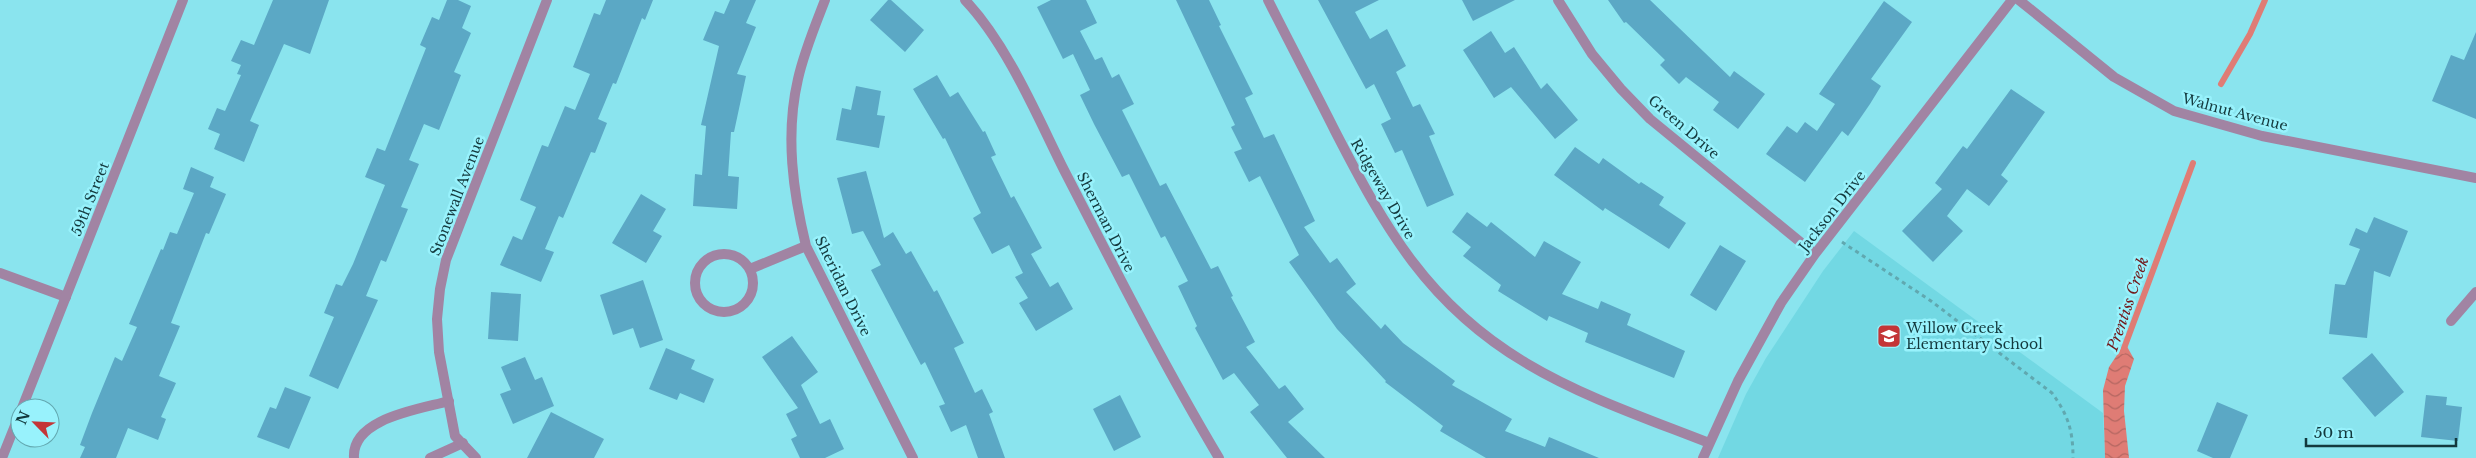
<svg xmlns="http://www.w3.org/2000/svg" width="2476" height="458" font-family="'Libre Baskerville',serif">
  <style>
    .built { fill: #72d8e3 }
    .water { fill: url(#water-waves) }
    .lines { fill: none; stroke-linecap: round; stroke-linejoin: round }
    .stream { stroke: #df7c75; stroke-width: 6 }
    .building { fill: #5ba8c5 }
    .path { stroke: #60a8b0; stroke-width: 3; stroke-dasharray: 4 4; stroke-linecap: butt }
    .lane { stroke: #a184a3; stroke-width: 10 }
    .street { stroke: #a184a3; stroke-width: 10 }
    .labels { text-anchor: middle; stroke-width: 5; stroke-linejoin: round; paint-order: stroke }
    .street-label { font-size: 14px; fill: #13393d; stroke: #98f2fc }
    .poi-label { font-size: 14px; fill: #13393d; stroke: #98f2fc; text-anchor: start }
    .water-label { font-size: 15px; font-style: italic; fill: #72181a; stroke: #98f2fc }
  </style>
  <defs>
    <pattern id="water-waves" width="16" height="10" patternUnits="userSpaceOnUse" patternTransform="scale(1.25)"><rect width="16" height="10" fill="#df7c75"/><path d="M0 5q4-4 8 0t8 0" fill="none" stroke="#b46761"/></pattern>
  </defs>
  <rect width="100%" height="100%" fill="#8ae4ee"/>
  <path class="built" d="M 1854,231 L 2103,413 L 2105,458 L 1718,458 L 1746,394 L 1766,358 L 1823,271 Z"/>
  <path class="water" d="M 2125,343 L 2134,359 L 2125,386 L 2124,411 L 2129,458 L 2105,458 L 2103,390 L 2109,367 Z"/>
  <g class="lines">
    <path class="stream" d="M 2221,84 L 2250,34 L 2265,0
      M 2123,351 L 2193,163"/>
  </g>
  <path class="building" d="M 273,0 L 329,0 L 310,54 L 284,44 L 250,121 L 259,125 L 244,162 L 214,149 L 220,134 L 208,129 L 217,108 L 225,111 L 241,75 L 237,74 L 241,65 L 231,61 L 241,40 L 254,45 Z
    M 447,0 L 458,0 L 471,6 L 462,28 L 471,33 L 454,72 L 461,75 L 439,130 L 424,124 L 409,160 L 419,164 L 401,207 L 408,209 L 386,262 L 381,260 L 366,296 L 378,300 L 338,389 L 309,376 L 334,317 L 324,313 L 336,284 L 342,286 L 353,264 L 385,185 L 365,177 L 377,148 L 385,151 L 426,48 L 420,45 L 432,17 L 439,20 Z
    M 606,0 L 653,0 L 645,20 L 642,18 L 616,84 L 613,83 L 598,119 L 607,123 L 595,153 L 591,152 L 563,218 L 559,216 L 545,249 L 554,252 L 541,282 L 500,265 L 513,236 L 522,240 L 536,207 L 520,200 L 542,145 L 548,147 L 565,106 L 575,110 L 590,74 L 573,67 L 594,13 L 600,15 Z
    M 730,0 L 756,0 L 746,23 L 756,27 L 737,74 L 746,76 L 734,132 L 731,132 L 728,176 L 739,177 L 737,209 L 693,206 L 695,174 L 702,175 L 706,126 L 701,125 L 719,46 L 703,40 L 715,11 L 724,14 Z
    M 888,0 L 891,0 L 924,30 L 905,52 L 870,20 Z
    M 1051,0 L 1086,0 L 1097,23 L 1080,31 L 1095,60 L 1102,57 L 1112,78 L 1119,74 L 1134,104 L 1122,110 L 1160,186 L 1166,183 L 1211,269 L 1218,266 L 1233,296 L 1231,297 L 1255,342 L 1246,347 L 1279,389 L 1285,385 L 1304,409 L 1288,422 L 1325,458 L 1287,458 L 1250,412 L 1259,405 L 1234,373 L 1223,380 L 1195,328 L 1197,326 L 1178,286 L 1188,281 L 1165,236 L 1161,238 L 1129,174 L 1122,177 L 1094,124 L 1080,95 L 1090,90 L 1073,54 L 1063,59 L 1037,7 Z
    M 1176,0 L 1209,0 L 1221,25 L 1219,26 L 1253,94 L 1245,98 L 1264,138 L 1274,134 L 1315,221 L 1304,227 L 1330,263 L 1337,258 L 1356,284 L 1346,292 L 1381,329 L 1385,324 L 1403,343 L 1455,381 L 1452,385 L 1512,419 L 1505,431 L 1545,447 L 1549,437 L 1599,458 L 1486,458 L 1440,431 L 1443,426 L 1385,382 L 1386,381 L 1337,329 L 1289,262 L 1299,255 L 1260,176 L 1249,182 L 1234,152 L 1242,149 L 1231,127 L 1235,125 Z
    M 1318,0 L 1379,0 L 1355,12 L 1370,39 L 1387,29 L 1406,66 L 1396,72 L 1413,107 L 1420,104 L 1435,134 L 1429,136 L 1454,195 L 1427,207 L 1402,150 L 1395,153 L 1381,124 L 1391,119 L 1374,84 L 1366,89 Z
    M 1462,0 L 1515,0 L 1473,21 Z
    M 1608,0 L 1650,0 L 1730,77 L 1734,71 L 1765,94 L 1738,129 L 1713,110 L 1719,102 L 1686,77 L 1679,84 L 1660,65 L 1665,60 L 1626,22 L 1624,23 Z
    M 1884,1 L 1912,22 L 1871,79 L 1881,86 L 1870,104 L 1848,136 L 1842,131 L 1805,182 L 1766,154 L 1787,126 L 1797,133 L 1805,122 L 1817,131 L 1835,104 L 1819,94 Z
    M 1491,31 L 1505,53 L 1514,47 L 1541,89 L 1547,83 L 1578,120 L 1555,139 L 1511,87 L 1494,98 L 1463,50 Z
    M 2476,32 L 2476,119 L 2432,101 L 2451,55 L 2464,60 Z
    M 937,75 L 950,97 L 958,92 L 983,132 L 985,131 L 996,155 L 991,157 L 1011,198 L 1014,196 L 1042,248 L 1031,254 L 1050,287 L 1058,282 L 1073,309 L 1036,331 L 1019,303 L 1028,298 L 1015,277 L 1023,273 L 1009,245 L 992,254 L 973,218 L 981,213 L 945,138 L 943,139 L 913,89 Z
    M 856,86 L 881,91 L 877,115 L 885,116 L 879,148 L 836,140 L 842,108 L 851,110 Z
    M 2011,89 L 2045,112 L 2001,175 L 2008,181 L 1989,206 L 1967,189 L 1947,216 L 1963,231 L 1933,262 L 1902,231 L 1942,189 L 1935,183 L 1963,146 L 1967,149 Z
    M 1575,147 L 1599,164 L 1603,158 L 1639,184 L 1641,182 L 1664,197 L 1659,205 L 1686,223 L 1669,249 L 1605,208 L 1603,211 L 1554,175 Z
    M 191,167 L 214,177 L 210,187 L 226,194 L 209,234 L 206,233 L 171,323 L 180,326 L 159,376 L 176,383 L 161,417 L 166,419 L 158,440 L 128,428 L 116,458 L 80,458 L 85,447 L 80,445 L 92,413 L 115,357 L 122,361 L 137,327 L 129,324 L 161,249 L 163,250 L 170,232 L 177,234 L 194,193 L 183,189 Z
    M 866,171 L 884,238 L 893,232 L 906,254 L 911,251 L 934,292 L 937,290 L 964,343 L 954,348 L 975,393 L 982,389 L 993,412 L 989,414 L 1005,458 L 978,458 L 966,425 L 951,432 L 939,406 L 945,404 L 925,362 L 921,365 L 871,270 L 881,265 L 863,231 L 852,234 L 837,178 Z
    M 641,194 L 666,209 L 653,231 L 662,236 L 646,263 L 612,243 Z
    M 1467,212 L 1487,227 L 1491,222 L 1535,257 L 1544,241 L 1581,262 L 1562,294 L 1598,309 L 1601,301 L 1631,314 L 1627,325 L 1685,351 L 1674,378 L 1585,342 L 1588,333 L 1549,316 L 1547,321 L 1498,291 L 1501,285 L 1463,256 L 1471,247 L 1452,232 Z
    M 2374,217 L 2408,231 L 2390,277 L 2374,271 L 2367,338 L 2329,334 L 2335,284 L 2345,285 L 2360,249 L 2349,245 L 2356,228 L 2367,233 Z
    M 1720,245 L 1746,261 L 1716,311 L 1690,295 Z
    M 643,280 L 663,340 L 640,348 L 633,328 L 613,335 L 600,295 Z
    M 491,292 L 521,294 L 518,341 L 488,339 Z
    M 792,336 L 818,372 L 801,385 L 820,424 L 830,419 L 844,449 L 825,458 L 800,458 L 791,439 L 797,436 L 786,414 L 798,408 L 762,357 Z
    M 666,348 L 695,360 L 691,369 L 714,379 L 704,403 L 680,393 L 677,400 L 649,389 Z
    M 2372,353 L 2404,392 L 2375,417 L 2342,378 Z
    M 525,357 L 535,380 L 542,377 L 554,406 L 513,424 L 500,394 L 511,390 L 501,367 Z
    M 285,387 L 311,397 L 289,449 L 257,437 L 270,407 L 276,409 Z
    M 1120,395 L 1141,437 L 1114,451 L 1093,409 Z
    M 2426,395 L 2447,397 L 2446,405 L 2462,407 L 2458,441 L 2421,437 Z
    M 2217,402 L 2248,415 L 2230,458 L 2213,458 L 2197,451 Z
    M 551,412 L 604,439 L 594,458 L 527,458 Z"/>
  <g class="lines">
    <path class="path" d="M 1842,242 L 1931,301 L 2052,393 C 2068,415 2073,430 2073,458"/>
    <path class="lane" d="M 0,273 L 66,297
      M 354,458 C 351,418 421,409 449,401
      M 430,458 L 463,443"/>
    <path class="street" d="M 825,0 C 815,26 804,52 798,79 C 785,135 793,192 806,246 L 913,458
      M 965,0 C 1007,44 1037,116 1064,170 C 1114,267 1163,364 1219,458
      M 1268,0 C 1290,44 1313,87 1335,131 C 1385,228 1428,305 1526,363 C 1583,397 1648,419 1709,443
      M 1558,0 L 1592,54 L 1621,89 L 1650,119 L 1815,254
      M 2019,0 L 2114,77 L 2174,111 L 2262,136 L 2476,178
      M695 283a29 29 0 1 1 58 0a29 29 0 1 1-58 0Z
      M 750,269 L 806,246
      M 2451,321 L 2476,292
      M 22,408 L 183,0
      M 2,458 L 20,413
      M 476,458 L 455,436 L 439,352 L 437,319 L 440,289 L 446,260 L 547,0
      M 1703,458 L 1738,381 L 1781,303 L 1815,254 L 2012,0"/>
  </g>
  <defs>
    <g id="school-square" transform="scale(1.25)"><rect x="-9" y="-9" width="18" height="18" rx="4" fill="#c43537" stroke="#98f2fc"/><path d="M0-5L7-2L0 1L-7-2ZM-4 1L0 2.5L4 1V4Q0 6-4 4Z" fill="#fff"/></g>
  </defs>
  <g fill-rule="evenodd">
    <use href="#school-square" x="1889" y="336"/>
  </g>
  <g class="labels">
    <g class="street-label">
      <text transform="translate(2235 112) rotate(15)" y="5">Walnut Avenue</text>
      <text transform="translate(1684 127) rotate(41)" y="5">Green Drive</text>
      <text transform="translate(1383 189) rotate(60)" y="5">Ridgeway Drive</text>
      <text transform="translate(457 196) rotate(-69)" y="5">Stonewall Avenue</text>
      <text transform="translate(90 199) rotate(-68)" y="5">59th Street</text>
      <text transform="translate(1832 211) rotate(-52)" y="5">Jackson Drive</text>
      <text transform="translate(1106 222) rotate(63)" y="5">Sherman Drive</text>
      <text transform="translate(843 286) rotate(64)" y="5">Sheridan Drive</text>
    </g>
    <g class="poi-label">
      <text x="1906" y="333">Willow Creek<tspan x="1906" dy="16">Elementary School</tspan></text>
    </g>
    <g class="water-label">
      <text transform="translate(2128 304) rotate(-71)" y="5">Prentiss Creek</text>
    </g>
  </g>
  <g transform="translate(35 423) rotate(294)"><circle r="24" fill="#98f2fc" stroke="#63a8b0"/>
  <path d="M0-4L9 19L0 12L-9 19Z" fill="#c43537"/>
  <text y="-8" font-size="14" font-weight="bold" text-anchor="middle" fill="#13393d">N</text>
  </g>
  <path d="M2306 438v8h150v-8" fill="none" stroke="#13393d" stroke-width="2.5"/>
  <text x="2314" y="438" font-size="15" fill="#13393d" stroke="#98f2fc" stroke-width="4" paint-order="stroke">50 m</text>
</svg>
